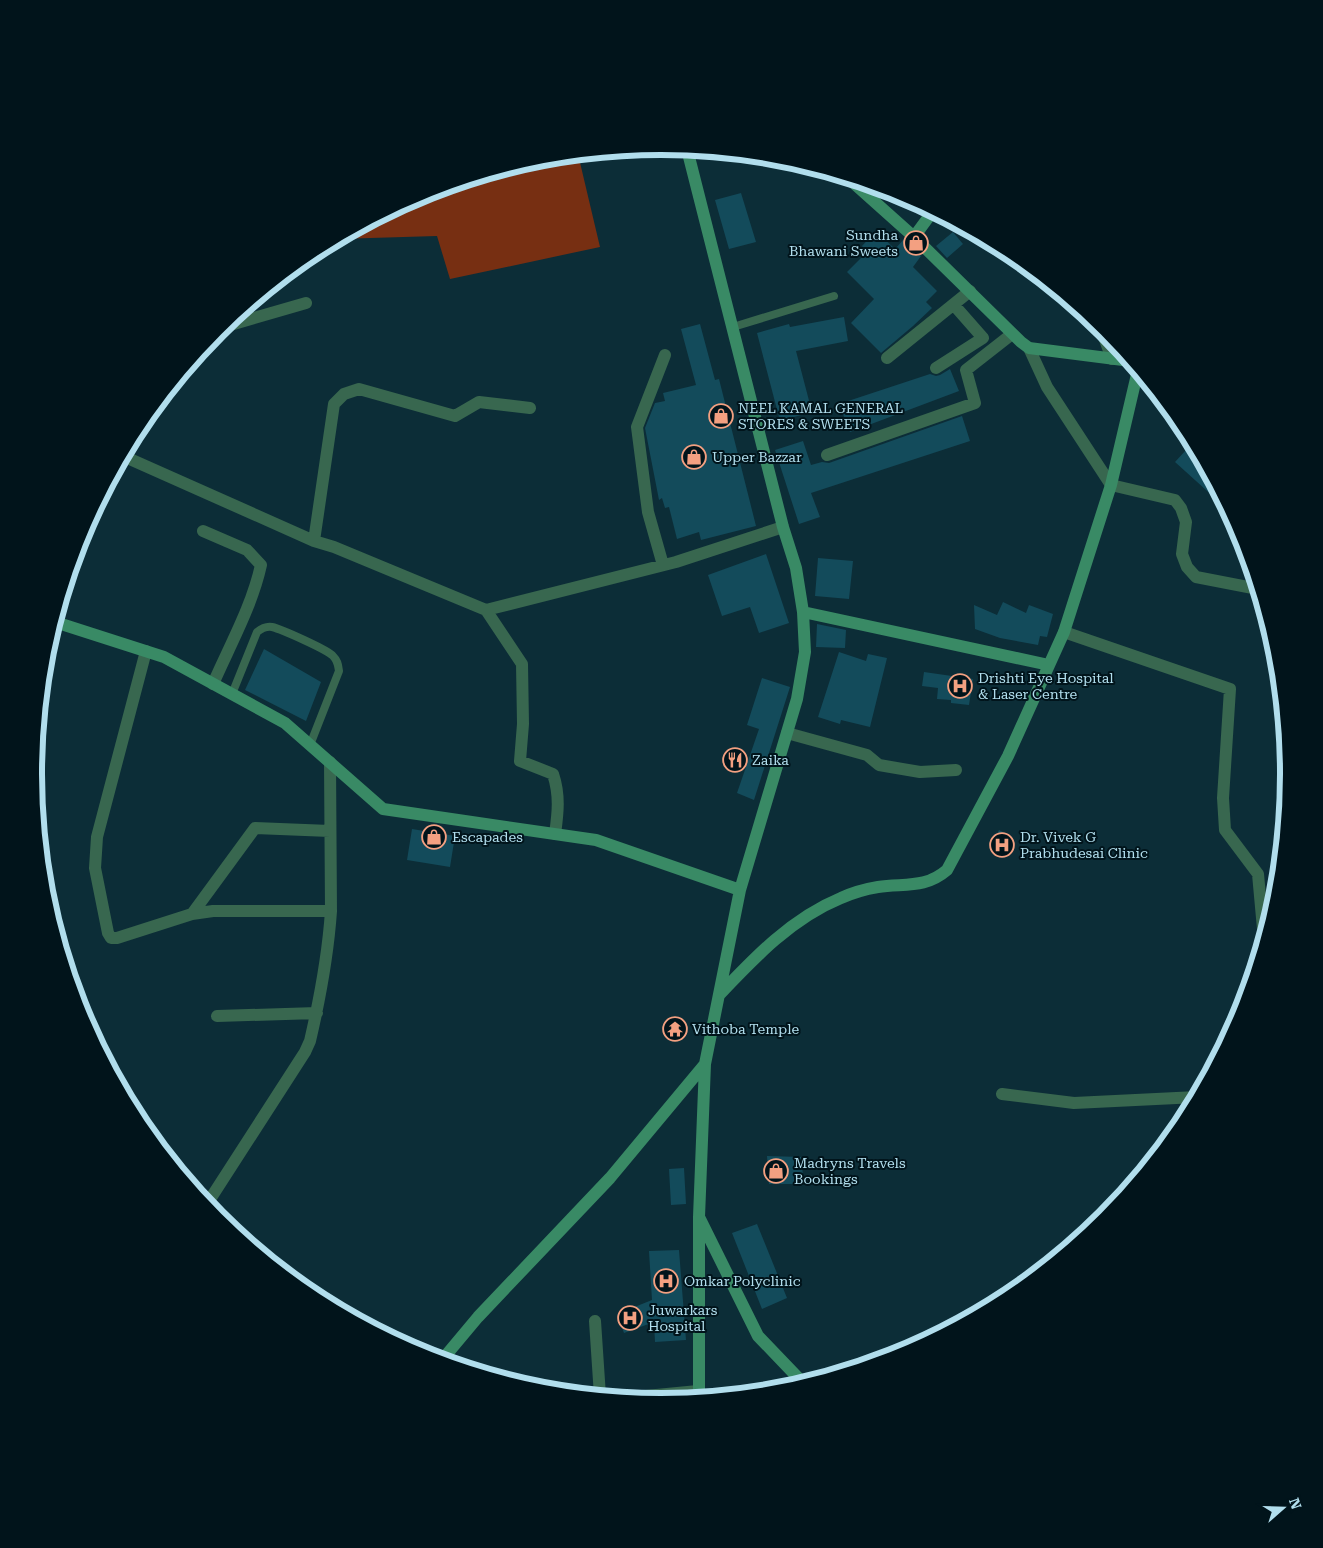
<svg xmlns="http://www.w3.org/2000/svg" width="1323" height="1548" font-family="'Roboto Serif',serif">
  <style>
    .green { fill: #772f12 }
    .building { fill: #134b5b }
    .lines { fill: none; stroke-linecap: round; stroke-linejoin: round }
    .lane { stroke: #38674f; stroke-width: 8 }
    .street { stroke: #38674f; stroke-width: 12 }
    .secondary { stroke: #398a65; stroke-width: 12 }
    .labels { text-anchor: middle; stroke-width: 4; stroke-linejoin: round; paint-order: stroke }
    .poi-label { font-size: 14px; fill: #b1deed; stroke: #01141b; text-anchor: start }
    .rim { fill: none; stroke: #b1deed; stroke-width: 6 }
  </style>
  <rect width="100%" height="100%" fill="#0c2d37"/>
  <path class="green" d="M 578,154 L 600,247 L 450,279 L 437,236 L 337,239 L 422,194 L 539,158 Z"/>
  <path class="building" d="M 741,193 L 756,242 L 729,249 L 715,200 Z
    M 876,231 L 895,249 L 904,239 L 921,256 L 913,267 L 937,291 L 926,302 L 932,308 L 913,326 L 881,353 L 851,323 L 874,299 L 847,272 L 867,252 L 862,246 Z
    M 953,232 L 963,244 L 947,258 L 936,246 Z
    M 844,317 L 848,341 L 796,351 L 812,412 L 780,421 L 757,333 L 789,324 L 790,327 Z
    M 700,324 L 715,380 L 719,379 L 756,526 L 701,540 L 699,532 L 677,539 L 669,507 L 665,508 L 662,498 L 659,500 L 645,428 L 655,403 L 665,401 L 663,393 L 696,385 L 681,329 Z
    M 950,369 L 959,391 L 850,432 L 839,404 L 930,374 L 936,376 L 940,375 Z
    M 962,416 L 970,441 L 811,493 L 820,517 L 799,524 L 775,450 L 803,441 L 811,465 L 822,462 L 829,463 Z
    M 1186,450 L 1211,476 L 1228,508 L 1227,509 L 1175,462 Z
    M 766,554 L 789,623 L 759,633 L 750,607 L 722,616 L 708,575 Z
    M 818,558 L 853,561 L 849,599 L 815,596 Z
    M 1003,602 L 1026,613 L 1029,605 L 1053,614 L 1047,637 L 1040,636 L 1038,645 L 1000,638 L 975,629 L 974,605 L 997,615 Z
    M 817,624 L 846,630 L 845,648 L 816,647 Z
    M 264,649 L 321,682 L 306,721 L 245,690 Z
    M 839,652 L 866,661 L 868,654 L 887,658 L 870,727 L 841,720 L 840,724 L 818,717 Z
    M 924,672 L 973,679 L 969,705 L 951,703 L 951,700 L 937,699 L 938,688 L 922,686 Z
    M 762,678 L 790,687 L 754,800 L 737,793 L 759,729 L 747,725 Z
    M 412,829 L 455,836 L 450,867 L 407,860 Z
    M 999,830 L 1012,837 L 1004,853 L 991,847 Z
    M 767,1156 L 801,1157 L 804,1184 L 769,1184 Z
    M 684,1168 L 686,1204 L 671,1205 L 669,1169 Z
    M 757,1224 L 787,1298 L 762,1309 L 732,1233 Z
    M 679,1250 L 686,1340 L 655,1342 L 654,1322 L 624,1333 L 617,1314 L 652,1300 L 649,1251 Z"/>
  <g class="lines">
    <path class="lane" d="M 733,327 L 834,296
      M 232,694 L 257,632 C 262,628 266,626 272,627 C 281,629 328,650 333,656 C 338,661 338,665 339,671 L 310,745"/>
    <path class="street" d="M 1100,326 L 1112,359
      M 220,328 L 306,303
      M 1029,348 L 1047,387 L 1111,485 L 1175,500 L 1181,508 L 1186,522 L 1182,554 L 1187,567 L 1196,577 L 1258,589
      M 887,358 L 970,291
      M 936,368 L 983,338 L 954,305
      M 827,455 L 975,403 L 966,370 L 1012,334
      M 123,456 L 314,541 L 334,547 L 486,610 L 676,562 L 783,527
      M 203,531 L 247,550 L 261,565 C 252,606 230,645 213,684
      M 314,541 L 334,404 L 344,394 L 359,389 L 455,416 L 479,402 L 530,408
      M 663,565 L 648,512 L 637,427 L 665,355
      M 486,610 L 522,664 L 523,724 L 520,761 L 553,774 C 560,795 558,813 555,834
      M 1064,632 L 1230,689 L 1223,798 L 1225,830 L 1258,874 L 1264,940
      M 146,651 L 97,837 L 95,868 L 108,933 L 111,938 L 117,938 L 192,914 L 213,911 L 331,911
      M 787,733 L 867,755 L 879,765 L 920,772 L 956,770
      M 192,914 L 255,828 L 330,831
      M 217,1016 L 317,1013
      M 1002,1094 L 1074,1103 L 1197,1097
      M 207,1204 L 305,1052 L 310,1041 C 320,998 328,955 331,911 L 330,762
      M 595,1321 L 600,1396
      M 625,1398 L 698,1391"/>
    <path class="secondary" d="M 687,149 L 783,527 L 796,568 L 803,612 L 805,652 L 797,699 L 740,890 L 705,1064 L 699,1217 L 699,1398
      M 848,178 L 914,237 L 1021,342 L 1029,348 L 1131,361
      M 914,237 L 933,211
      M 803,612 L 1049,665
      M 55,622 L 164,657 L 285,723 L 383,809 L 596,840 L 740,890
      M 719,995 C 755,957 792,918 841,898 C 852,893 866,889 878,887 C 904,883 925,889 947,870 L 1008,756 L 1064,632 L 1111,485 L 1138,370
      M 700,1219 L 758,1336 L 804,1384
      M 442,1360 L 478,1317 L 610,1178 L 705,1064"/>
  </g>
  <defs>
    <g id="shop-ring" transform="scale(1.25)"><circle r="9.5" fill="#01141b" stroke="#f3a081" stroke-width="1.5"/><path d="M-5-2.5h2.3a2.7 3.5 0 0 1 5.4 0H5L5.5 6h-11ZM-1.5-2.5h3a1.5 2.3 0 0 0-3 0Z" fill="#f3a081"/></g>
    <g id="hospital-ring" transform="scale(1.25)"><circle r="9.5" fill="#01141b" stroke="#f3a081" stroke-width="1.5"/><path d="M-5-5h3v3.5h4V-5h3V5h-3V1.5h-4V5h-3Z" fill="#f3a081"/></g>
    <g id="restaurant-ring" transform="scale(1.25)"><circle r="9.5" fill="#01141b" stroke="#f3a081" stroke-width="1.5"/><path d="M-5-6h1v4h1v-4h1v4h1v-4h1v5L-1.5 .5V6h-2V.5L-5-1ZM5-6V6H3V1.5H1.5Q1.5-4 5-6Z" fill="#f3a081"/></g>
    <g id="temple-ring" transform="scale(1.25)"><circle r="9.5" fill="#01141b" stroke="#f3a081" stroke-width="1.5"/><path d="M0-6L5-2H3V0L6.5 2.5H4V6H1.5V3h-3V6H-4V2.5H-6.5L-3 0V-2H-5Z" fill="#f3a081"/></g>
  </defs>
  <g fill-rule="evenodd">
    <use href="#shop-ring" x="916" y="243"/>
    <use href="#shop-ring" x="721" y="416"/>
    <use href="#shop-ring" x="694" y="457"/>
    <use href="#hospital-ring" x="960" y="686"/>
    <use href="#restaurant-ring" x="735" y="760"/>
    <use href="#shop-ring" x="434" y="837"/>
    <use href="#hospital-ring" x="1002" y="845"/>
    <use href="#temple-ring" x="675" y="1029"/>
    <use href="#shop-ring" x="776" y="1171"/>
    <use href="#hospital-ring" x="666" y="1281"/>
    <use href="#hospital-ring" x="630" y="1318"/>
  </g>
  <g class="labels">
    <g class="poi-label">
      <text x="898" y="240" text-anchor="end">Sundha<tspan x="898" dy="16">Bhawani Sweets</tspan></text>
      <text x="738" y="413">NEEL KAMAL GENERAL<tspan x="738" dy="16">STORES &amp; SWEETS</tspan></text>
      <text x="712" y="462">Upper Bazzar</text>
      <text x="978" y="683">Drishti Eye Hospital<tspan x="978" dy="16">&amp; Laser Centre</tspan></text>
      <text x="752" y="765">Zaika</text>
      <text x="452" y="842">Escapades</text>
      <text x="1020" y="842">Dr. Vivek G<tspan x="1020" dy="16">Prabhudesai Clinic</tspan></text>
      <text x="692" y="1034">Vithoba Temple</text>
      <text x="794" y="1168">Madryns Travels<tspan x="794" dy="16">Bookings</tspan></text>
      <text x="684" y="1286">Omkar Polyclinic</text>
      <text x="648" y="1315">Juwarkars<tspan x="648" dy="16">Hospital</tspan></text>
    </g>
  </g>
  <path d="M0 0H1323V1548H0ZM42 774a619 619 0 1 1 1238 0a619 619 0 1 1-1238 0Z" fill="#01141b" fill-rule="evenodd"/>
  <path class="rim" d="M42 774a619 619 0 1 1 1238 0a619 619 0 1 1-1238 0Z"/>
  <g transform="translate(1283 1508) rotate(70)" stroke="#01141b" stroke-width="4" paint-order="stroke">
  <path d="M0-4L9 19L0 12L-9 19Z" fill="#b1deed"/>
  <text y="-8" font-size="14" font-weight="bold" text-anchor="middle" fill="#b1deed">N</text>
  </g>
</svg>
